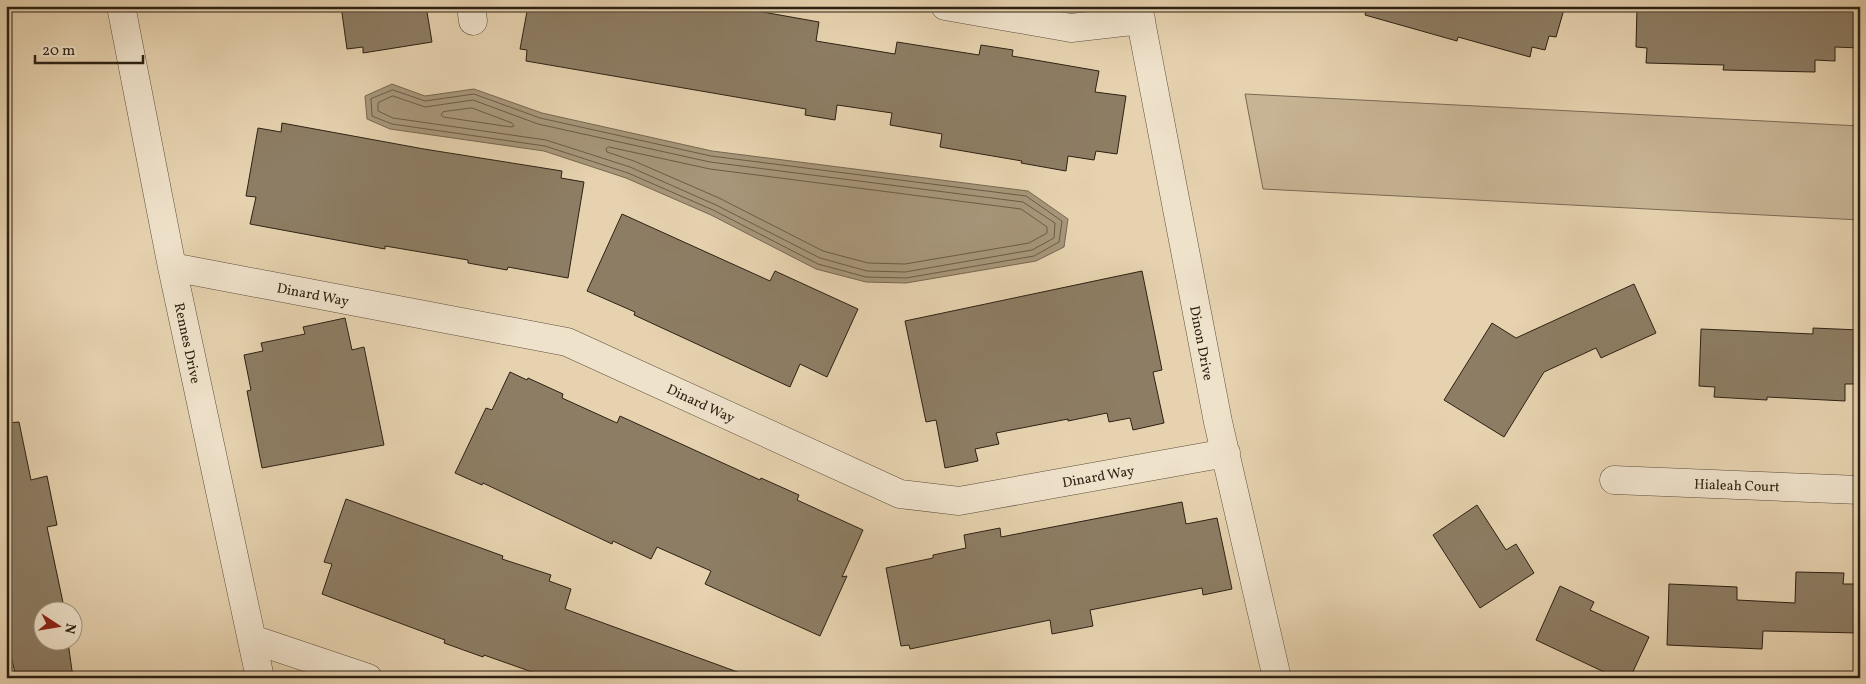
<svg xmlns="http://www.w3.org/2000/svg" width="1866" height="684" font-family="Vollkorn,serif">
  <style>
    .green { fill: #c7b494; stroke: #7a6a54 }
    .water { fill: #a7967a; stroke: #766751 }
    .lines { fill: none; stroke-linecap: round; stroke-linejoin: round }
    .shore { stroke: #6a5c46; stroke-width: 1 }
    .building { fill: #8d7d64; stroke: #2d2113 }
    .minor-casing { stroke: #5b4d3a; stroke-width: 29 }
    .minor { stroke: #efe2cb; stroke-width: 28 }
    .labels { text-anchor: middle; stroke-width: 5; stroke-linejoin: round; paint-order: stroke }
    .street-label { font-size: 14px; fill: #2d2113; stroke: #efe2cb }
  </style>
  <rect width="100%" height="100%" fill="#e6d2af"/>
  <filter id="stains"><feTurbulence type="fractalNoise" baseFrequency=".004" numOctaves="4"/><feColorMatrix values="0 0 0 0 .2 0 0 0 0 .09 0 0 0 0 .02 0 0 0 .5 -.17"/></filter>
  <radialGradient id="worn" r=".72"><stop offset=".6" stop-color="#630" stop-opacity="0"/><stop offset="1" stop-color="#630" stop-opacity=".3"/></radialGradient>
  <path class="green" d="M 1245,94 L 1860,126 L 1860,220 L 1263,189 Z"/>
  <path class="water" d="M 392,84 L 425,96 L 474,89 L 542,113 L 712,151 L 1028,191 L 1068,219 L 1064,247 L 1036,261 L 906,283 L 866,282 L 816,269 L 711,215 L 626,178 L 544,151 L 390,129 L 367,119 L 365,96 Z"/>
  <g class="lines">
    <path class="shore" d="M 393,90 L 425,101 L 474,94 L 540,118 L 711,156 L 1026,196 L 1062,221 L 1059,242 L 1034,256 L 906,278 L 866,277 L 818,264 L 713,210 L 628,173 L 545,146 L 392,124 L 372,116 L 371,99 Z
      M 393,96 L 425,107 L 473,100 L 538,124 L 710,162 L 1023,202 L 1055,223 L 1054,238 L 1032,250 L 905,272 L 867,271 L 820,258 L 716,205 L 630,167 L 546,140 L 393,118 L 378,111 L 378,103 Z
      M 472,108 L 512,123 L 514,126 L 511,127 L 443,117 L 441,115 L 443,112 Z
      M 609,147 L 710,169 L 1021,209 L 1047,227 L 1047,233 L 1029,243 L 905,264 L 868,263 L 823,251 L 719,198 L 634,161 L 607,152 L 606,149 Z"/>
  </g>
  <path class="building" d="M 341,6 L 426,6 L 432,42 L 363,53 L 363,47 L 347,49 Z
    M 528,6 L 729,6 L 819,22 L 816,41 L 895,54 L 897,42 L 979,55 L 981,45 L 1013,50 L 1012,56 L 1099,71 L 1095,92 L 1126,96 L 1117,154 L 1096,151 L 1094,160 L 1068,156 L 1066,171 L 1021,163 L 1022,161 L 940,147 L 942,134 L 890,125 L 892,113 L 837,105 L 835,120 L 805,115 L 806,109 L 526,61 L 527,50 L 520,49 Z
    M 1367,6 L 1565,6 L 1556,37 L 1549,36 L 1545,50 L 1532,47 L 1530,57 L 1458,37 L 1457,41 L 1365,15 Z
    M 1637,6 L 1860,6 L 1860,48 L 1835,47 L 1835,61 L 1815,60 L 1815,72 L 1723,70 L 1724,65 L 1646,63 L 1647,48 L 1636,47 Z
    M 282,123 L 424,149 L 562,171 L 561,178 L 584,182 L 568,278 L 508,267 L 507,270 L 468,263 L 468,260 L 385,246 L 385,249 L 250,224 L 256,197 L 246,196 L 258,128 L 281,132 Z
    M 622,214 L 770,281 L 775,271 L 858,309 L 827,377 L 800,364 L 790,387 L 634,315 L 635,312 L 587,291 Z
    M 1142,271 L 1162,370 L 1153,372 L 1164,423 L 1133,430 L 1130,418 L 1109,422 L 1107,413 L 1068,421 L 1068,419 L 996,433 L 999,444 L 975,449 L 978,461 L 945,468 L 936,420 L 926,422 L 905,321 Z
    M 1634,284 L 1656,333 L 1601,358 L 1596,348 L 1544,372 L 1504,437 L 1444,400 L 1492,323 L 1516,338 Z
    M 345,318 L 352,350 L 364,347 L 384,445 L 262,468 L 247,391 L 251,390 L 244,355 L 263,351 L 261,343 L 305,334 L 303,327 Z
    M 1813,328 L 1860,330 L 1860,384 L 1845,384 L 1845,401 L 1767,397 L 1767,400 L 1714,397 L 1715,387 L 1699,386 L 1701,329 L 1813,334 Z
    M 510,372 L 527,380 L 528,378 L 563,394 L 562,398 L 617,423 L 620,416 L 760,480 L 761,478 L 799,495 L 797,500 L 863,530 L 842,577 L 847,576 L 820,636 L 705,584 L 711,571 L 657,547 L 651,559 L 613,541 L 612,544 L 483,483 L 482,485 L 455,473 L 486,408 L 492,410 Z
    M 19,422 L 31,480 L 47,476 L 57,525 L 47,527 L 65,612 L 42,612 L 42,642 L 72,642 L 68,642 L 73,678 L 16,678 L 6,632 L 6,423 Z
    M 346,499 L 503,556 L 502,559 L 551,575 L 549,581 L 571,589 L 565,609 L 743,674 L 742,678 L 549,678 L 484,655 L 483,657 L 444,643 L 445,640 L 322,594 L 332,564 L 324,562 Z
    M 1182,502 L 1186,524 L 1217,518 L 1232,589 L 1203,595 L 1202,588 L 1090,610 L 1093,626 L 1052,634 L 1050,620 L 910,649 L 909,645 L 901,646 L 886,568 L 933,558 L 933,555 L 966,548 L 964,535 L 1000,528 L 1001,537 Z
    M 1477,505 L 1506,550 L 1516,544 L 1534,573 L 1480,608 L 1433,535 Z
    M 1796,572 L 1844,573 L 1843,584 L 1860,584 L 1860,633 L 1763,631 L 1762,649 L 1667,645 L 1669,584 L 1737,587 L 1737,600 L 1795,603 Z
    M 1560,586 L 1594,602 L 1590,610 L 1649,637 L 1630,678 L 1617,678 L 1536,640 Z"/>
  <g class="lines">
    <g class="minor-casing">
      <path id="minor" d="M 121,6 L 172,267 L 260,678
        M 471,6 L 473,21
        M 945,6 L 1071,28 L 1141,20
        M 1138,6 L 1218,422 L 1277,678
        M 172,267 L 567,342 L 900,494 L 959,501 L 1226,453
        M 1614,480 L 1860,490
        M 252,639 L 368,678"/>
    </g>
    <use href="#minor" class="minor"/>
  </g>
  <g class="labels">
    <g class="street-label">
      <text transform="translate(313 294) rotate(11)" y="5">Dinard Way</text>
      <text transform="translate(188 343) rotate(78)" y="5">Rennes Drive</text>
      <text transform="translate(1202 343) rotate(79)" y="5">Dinon Drive</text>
      <text transform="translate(701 403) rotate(25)" y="5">Dinard Way</text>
      <text transform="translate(1098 476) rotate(-10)" y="5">Dinard Way</text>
      <text transform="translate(1737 485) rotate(2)" y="5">Hialeah Court</text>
    </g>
  </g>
  <rect width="1866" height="684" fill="none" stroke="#e6d2af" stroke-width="25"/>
  <rect x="8" y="8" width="1851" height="669" fill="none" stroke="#2d2113" stroke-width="2.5"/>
  <rect x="12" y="12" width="1841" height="659" fill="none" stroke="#2d2113"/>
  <g transform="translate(58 626) rotate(102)"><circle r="24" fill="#efe2cb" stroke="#a19581"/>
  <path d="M0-4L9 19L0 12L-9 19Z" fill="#8f2418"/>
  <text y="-8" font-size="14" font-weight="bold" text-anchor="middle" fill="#2d2113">N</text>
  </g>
  <path d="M35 55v8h108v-8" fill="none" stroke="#2d2113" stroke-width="2.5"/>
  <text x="42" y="55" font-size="15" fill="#2d2113" stroke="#efe2cb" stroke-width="4" paint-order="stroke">20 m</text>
  <rect width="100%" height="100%" filter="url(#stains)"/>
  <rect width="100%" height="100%" fill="url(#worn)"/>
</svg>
